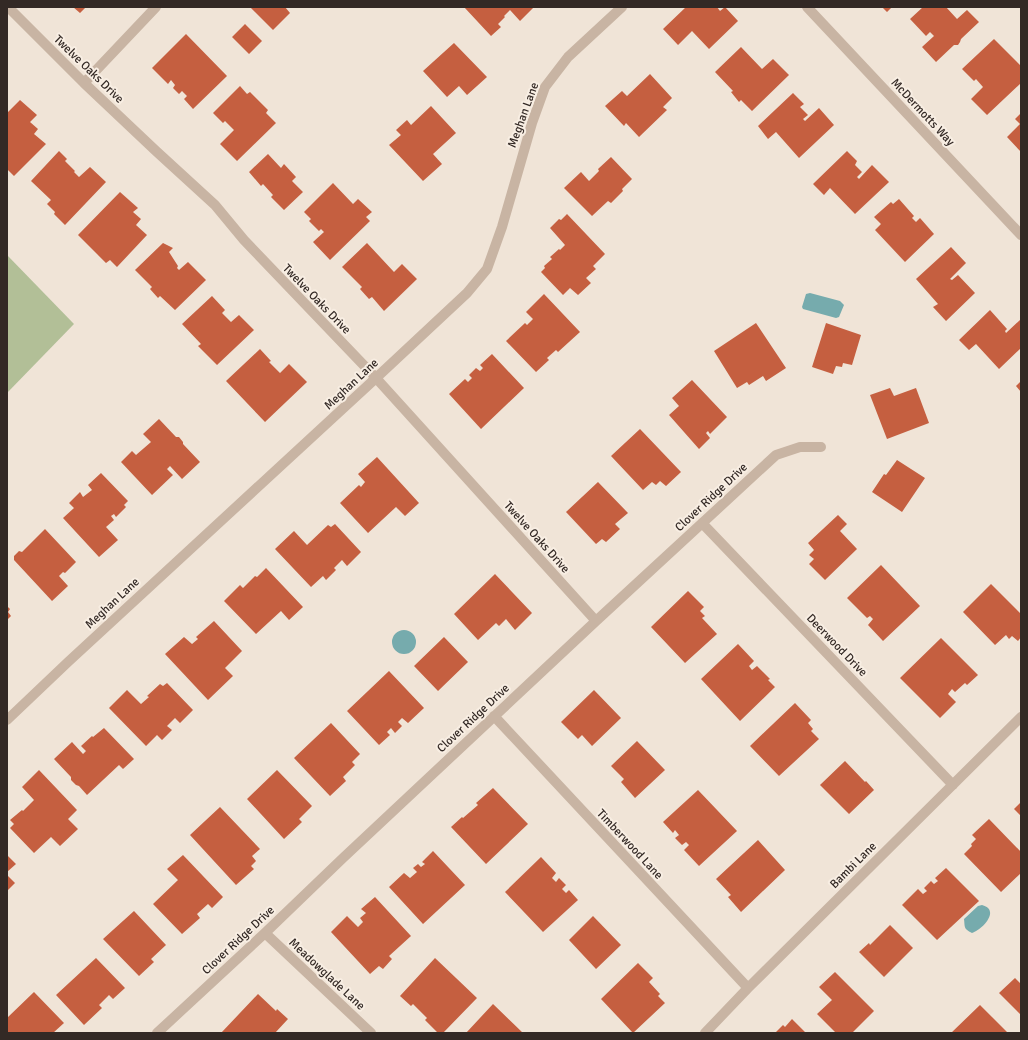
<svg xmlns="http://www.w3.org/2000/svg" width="1028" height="1040" font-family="Signika,sans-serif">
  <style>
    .green { fill: #b2bf97 }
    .water { fill: #76abad }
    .building { fill: #c55f40 }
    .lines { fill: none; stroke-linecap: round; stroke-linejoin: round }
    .minor { stroke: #c8b4a3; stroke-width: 10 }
    .labels { text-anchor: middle; stroke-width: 4; stroke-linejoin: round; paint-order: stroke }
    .street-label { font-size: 12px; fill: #332925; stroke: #f8eee3 }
  </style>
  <rect width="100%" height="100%" fill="#f0e4d7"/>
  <path class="green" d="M 7,255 L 74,324 L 7,393 Z"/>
  <path class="water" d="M 810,293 L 840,301 L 844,305 L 839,317 L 836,318 L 803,309 L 802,307 L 806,294 Z
    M392 642a12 12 0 1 1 24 0a12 12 0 1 1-24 0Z
    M 982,905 C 1001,910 982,930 972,933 C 963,929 965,926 964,919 L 978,906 Z"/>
  <path class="building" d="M 73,7 L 86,7 L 80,13 Z
    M 250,7 L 285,7 L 290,13 L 273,30 Z
    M 464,7 L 534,7 L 520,21 L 510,10 L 504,16 L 505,17 L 498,24 L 501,27 L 491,36 Z
    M 686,7 L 717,7 L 720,11 L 725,7 L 738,21 L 709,49 L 692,31 L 678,45 L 663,29 Z
    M 882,7 L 892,7 L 887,12 Z
    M 923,7 L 946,7 L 957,19 L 967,10 L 979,22 L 961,39 L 960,42 L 958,45 L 954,45 L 936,62 L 922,47 L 934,36 L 930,32 L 926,36 L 910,19 Z
    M 245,24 L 262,41 L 249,54 L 232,37 Z
    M 186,34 L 227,76 L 193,109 L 184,99 L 187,96 L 182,91 L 179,94 L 173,88 L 175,85 L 171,80 L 168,84 L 152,68 Z
    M 994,39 L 1021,66 L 1021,83 L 987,115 L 971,99 L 983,87 L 976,79 L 974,81 L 962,69 Z
    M 454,43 L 487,77 L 467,95 L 459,86 L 447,97 L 423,71 Z
    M 741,47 L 762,69 L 773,59 L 789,75 L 752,111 L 741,100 L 739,102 L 731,92 L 733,91 L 715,72 Z
    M 650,74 L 672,98 L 663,107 L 667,110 L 639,137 L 626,123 L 624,126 L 605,106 L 622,91 L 627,96 Z
    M 240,86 L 247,94 L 250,92 L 268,110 L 266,113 L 276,123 L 237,161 L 220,144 L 234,130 L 225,121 L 223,123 L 213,113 Z
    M 793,93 L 804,104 L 800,107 L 808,115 L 803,119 L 805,121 L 819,108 L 834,125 L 799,158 L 776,132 L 768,139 L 758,126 Z
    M 20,100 L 37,115 L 30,122 L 38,129 L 34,134 L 46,144 L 14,176 L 7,169 L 7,113 Z
    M 431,106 L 456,133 L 433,154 L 442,164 L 423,181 L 389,145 L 401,135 L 396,130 L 407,120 L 411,125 Z
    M 1021,113 L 1021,152 L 1007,137 L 1020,124 L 1015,119 Z
    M 59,151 L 67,159 L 65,161 L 75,171 L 74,172 L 79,177 L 90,167 L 106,182 L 65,225 L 54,214 L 55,212 L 47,204 L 51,200 L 31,181 Z
    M 847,151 L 857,161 L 855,165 L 862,172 L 857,177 L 859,179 L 872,165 L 889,182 L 855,214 L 830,188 L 824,195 L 813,184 Z
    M 268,154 L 281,168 L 284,164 L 296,177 L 292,181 L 303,192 L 284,210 L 271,197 L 273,195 L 263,184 L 261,186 L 249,172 Z
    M 611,157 L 632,179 L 622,189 L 623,191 L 611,203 L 608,201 L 592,216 L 564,188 L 581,172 L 589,181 L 599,171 L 598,169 Z
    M 333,183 L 353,204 L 358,199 L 372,212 L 366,217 L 370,221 L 330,260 L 313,242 L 324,232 L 321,229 L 319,231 L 309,221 L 311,219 L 304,212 Z
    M 120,192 L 138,208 L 133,212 L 141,219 L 136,225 L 147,235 L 117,267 L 110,260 L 106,263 L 78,235 Z
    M 899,199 L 914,216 L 912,218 L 916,222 L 920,218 L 934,234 L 905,262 L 875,230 L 881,224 L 874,217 L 891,202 L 893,204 Z
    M 567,214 L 605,254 L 593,266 L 596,269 L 586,278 L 591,283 L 578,295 L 570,288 L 563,295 L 541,272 L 545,268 L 544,266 L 552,259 L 550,257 L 559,249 L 560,250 L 565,245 L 550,228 L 559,219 L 561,220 Z
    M 163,243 L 173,248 L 169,252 L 178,266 L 177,268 L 179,270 L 188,262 L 206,280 L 175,310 L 160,296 L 158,298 L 150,289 L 152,287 L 135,270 Z
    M 367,243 L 394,272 L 402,264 L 417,279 L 384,311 L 372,297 L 369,299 L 360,289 L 362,287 L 342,267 Z
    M 951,247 L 966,263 L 950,279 L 952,280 L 958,275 L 975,293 L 946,321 L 933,307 L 938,304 L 916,279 Z
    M 544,294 L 580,332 L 558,352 L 556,350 L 547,358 L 549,360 L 536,372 L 506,341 L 525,323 L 527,325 L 533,319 L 526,312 Z
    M 212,296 L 225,310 L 222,313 L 231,322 L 239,315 L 254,330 L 217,365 L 198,346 L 201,344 L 182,324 Z
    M 990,310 L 1007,329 L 1005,331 L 1006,333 L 1020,320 L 1021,322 L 1021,348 L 999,369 L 976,344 L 969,350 L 959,340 Z
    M 756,323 L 786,368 L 766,381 L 763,376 L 749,385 L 747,382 L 737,388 L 714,351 Z
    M 826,323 L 861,335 L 852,365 L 843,363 L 842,367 L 836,366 L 833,374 L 812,367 Z
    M 260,349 L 271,361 L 269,362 L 280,373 L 289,364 L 307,382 L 265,422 L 226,381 Z
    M 492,354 L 524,388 L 481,429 L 449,394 L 465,379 L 468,382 L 472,378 L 469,375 L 476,368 L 480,371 L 483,368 L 480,365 Z
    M 692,380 L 727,417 L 710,434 L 708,431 L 706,433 L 710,438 L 699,449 L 669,415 L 679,406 L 672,398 Z
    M 1021,381 L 1021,392 L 1016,386 Z
    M 890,388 L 894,396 L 916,388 L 929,423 L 887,439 L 870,395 Z
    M 159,419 L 176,437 L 179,437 L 183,442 L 183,444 L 200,462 L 182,479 L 170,466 L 167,469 L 173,475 L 152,495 L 121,462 L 132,451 L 136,455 L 151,442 L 143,434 Z
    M 640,429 L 681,472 L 666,486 L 660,481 L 656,485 L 652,482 L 643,490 L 611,456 Z
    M 377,457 L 419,503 L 405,516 L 396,507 L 368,533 L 340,503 L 359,485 L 361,487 L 365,482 L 358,474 Z
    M 897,460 L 925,478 L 902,512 L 872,492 L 884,474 L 886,475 Z
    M 101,473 L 128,501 L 124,505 L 126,507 L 116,517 L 114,514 L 111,516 L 114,520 L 106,527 L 118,540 L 99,557 L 63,518 L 74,508 L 69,503 L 80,492 L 83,497 L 92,490 L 88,485 Z
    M 598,482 L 628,513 L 615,524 L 620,529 L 606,542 L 602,539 L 596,544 L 566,512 Z
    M 838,515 L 847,524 L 840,531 L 857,549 L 825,580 L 809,564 L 814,559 L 809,555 L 814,550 L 808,543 Z
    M 335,524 L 361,552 L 347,566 L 342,560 L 334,568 L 336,570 L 326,580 L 323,576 L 311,587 L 275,549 L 294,531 L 307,545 L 328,525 L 331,527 Z
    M 45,529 L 76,562 L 65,573 L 63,572 L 59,576 L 68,586 L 52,601 L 14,560 L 14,556 L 19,551 L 22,552 Z
    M 881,565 L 920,606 L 883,641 L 868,625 L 873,619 L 870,616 L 867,618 L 847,598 Z
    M 266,568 L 303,607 L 289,620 L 281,611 L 256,634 L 224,601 L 240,585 L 243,588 L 255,576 L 257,577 Z
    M 495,574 L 532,613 L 515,630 L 506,619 L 499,626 L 496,623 L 478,640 L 454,614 Z
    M 991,584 L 1021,614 L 1021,637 L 1018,641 L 1012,636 L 1009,639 L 1006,635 L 995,645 L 963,612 Z
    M 688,591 L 704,607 L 700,611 L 705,616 L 702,618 L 717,634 L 685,663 L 651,627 Z
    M 7,606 L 10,609 L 8,612 L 11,616 L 7,620 Z
    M 214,621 L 242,651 L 225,668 L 233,676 L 208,700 L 165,654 L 184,637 L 192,644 L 198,639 L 196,637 Z
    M 444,637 L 468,662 L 438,691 L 414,666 Z
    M 941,638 L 978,675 L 967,685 L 965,683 L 955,692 L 952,689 L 948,694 L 956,702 L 940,718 L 900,678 Z
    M 738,644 L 754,661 L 749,666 L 752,670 L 757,666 L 770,679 L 768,680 L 775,687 L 740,721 L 701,679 Z
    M 389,671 L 424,708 L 408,723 L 402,718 L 398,722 L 402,726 L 395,733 L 391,728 L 387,732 L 390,735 L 379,745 L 347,711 Z
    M 167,683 L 193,710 L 180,723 L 175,718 L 167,726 L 172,730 L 162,740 L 157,735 L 146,746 L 109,708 L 127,690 L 141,704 L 149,697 L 147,696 L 160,684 L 163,686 Z
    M 594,690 L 621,718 L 592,746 L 582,735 L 578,739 L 561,722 Z
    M 795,703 L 811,720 L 808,723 L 813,729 L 811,731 L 819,739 L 779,776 L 750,746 Z
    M 331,723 L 360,754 L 352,762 L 355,765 L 343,777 L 346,781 L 330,796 L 294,758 Z
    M 104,728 L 134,759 L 123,769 L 119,765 L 87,795 L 79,786 L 76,785 L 71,780 L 71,777 L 54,759 L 72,742 L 83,754 L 86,751 L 81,746 L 92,736 L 93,737 Z
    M 637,741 L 665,770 L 635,798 L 621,782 L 624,779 L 611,766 Z
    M 845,761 L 865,782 L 866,781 L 874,790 L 849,814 L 820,785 Z
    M 39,770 L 77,810 L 68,819 L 78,829 L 60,846 L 51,837 L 34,853 L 10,828 L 14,824 L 10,820 L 22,810 L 23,811 L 34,800 L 22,787 Z
    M 277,770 L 312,806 L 299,819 L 302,822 L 284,839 L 247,799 Z
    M 493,788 L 528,824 L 486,864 L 451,827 L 462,817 L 463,818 L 478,805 L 476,803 Z
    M 698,790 L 737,831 L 699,866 L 684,850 L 689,845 L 686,842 L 682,845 L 675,838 L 679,835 L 675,830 L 673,833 L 663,822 Z
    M 1021,802 L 1021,816 L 1014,809 Z
    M 220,807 L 260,849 L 252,856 L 256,861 L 251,866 L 254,869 L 236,885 L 190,835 Z
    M 989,819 L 1021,852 L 1021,873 L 1001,892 L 964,854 L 972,846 L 971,844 L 976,839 L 972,835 Z
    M 758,840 L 785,870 L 741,912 L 728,897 L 731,895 L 716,879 Z
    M 433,851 L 465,885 L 423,924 L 389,887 L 404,873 L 410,878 L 417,872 L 413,868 L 418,864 L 421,867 L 425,864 L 422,862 Z
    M 7,855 L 16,864 L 7,872 Z
    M 183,855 L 223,897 L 212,908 L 208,904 L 197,914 L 200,918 L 182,934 L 153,904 L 178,880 L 167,869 Z
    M 541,857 L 556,873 L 552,878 L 556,882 L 559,878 L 566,885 L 562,889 L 566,893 L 569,890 L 578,900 L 543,932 L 505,892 Z
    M 946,868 L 979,901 L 937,940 L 902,905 L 918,889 L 923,894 L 927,891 L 924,888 L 931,881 L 934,884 L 938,881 L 935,878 Z
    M 7,875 L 15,883 L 7,891 Z
    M 375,897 L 411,936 L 389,956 L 392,959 L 383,969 L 379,966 L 370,974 L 331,932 L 347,916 L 358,927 L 363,922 L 360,918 L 366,913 L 361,909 Z
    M 134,911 L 166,945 L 151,959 L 154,962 L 139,976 L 103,939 Z
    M 593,916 L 621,945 L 596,969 L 569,940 Z
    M 890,925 L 913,948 L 884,977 L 859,952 L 869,943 L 870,945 Z
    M 96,958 L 125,988 L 113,999 L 109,995 L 99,1005 L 102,1008 L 84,1025 L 56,995 Z
    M 435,958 L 477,998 L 443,1033 L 438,1033 L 425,1020 L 427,1018 L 413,1004 L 411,1006 L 400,996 Z
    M 638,963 L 653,978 L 649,982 L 660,994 L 658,996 L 665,1003 L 633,1033 L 601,999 Z
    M 835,972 L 874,1011 L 852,1033 L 836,1033 L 817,1014 L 832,1000 L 819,987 Z
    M 1015,978 L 1021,984 L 1021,1015 L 999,993 Z
    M 34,992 L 64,1023 L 53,1033 L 7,1033 L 7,1018 Z
    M 258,994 L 276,1011 L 277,1009 L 288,1019 L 275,1033 L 221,1033 Z
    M 493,1004 L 523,1033 L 466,1033 Z
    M 980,1005 L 1008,1033 L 951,1033 Z
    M 792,1019 L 806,1033 L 775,1033 L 783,1025 L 785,1027 Z"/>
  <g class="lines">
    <path class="minor" d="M 8,7 L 84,83 L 156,151 L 215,205 L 244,240 L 376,378 L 596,621
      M 807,7 L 1021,235
      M 84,83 L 156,7
      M 702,523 L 953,785
      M 494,716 L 748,988
      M 7,720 L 68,662 L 376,378 L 467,293 L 487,269 L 502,227 L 532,123 L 545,87 L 568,57 L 622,7
      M 265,933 L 371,1033
      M 157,1033 L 265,933 L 343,858 L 596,621 L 776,455 L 800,447 L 821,447
      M 705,1033 L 748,988 L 1021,717"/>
  </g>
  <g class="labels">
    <g class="street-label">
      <text transform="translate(89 69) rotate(44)" y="4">Twelve Oaks Drive</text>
      <text transform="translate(923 112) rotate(47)" y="4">McDermotts Way</text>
      <text transform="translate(523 115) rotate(-70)" y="4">Meghan Lane</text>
      <text transform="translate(317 299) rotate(46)" y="4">Twelve Oaks Drive</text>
      <text transform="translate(351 384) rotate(-43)" y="4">Meghan Lane</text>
      <text transform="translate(711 497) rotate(-43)" y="4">Clover Ridge Drive</text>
      <text transform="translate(537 537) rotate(48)" y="4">Twelve Oaks Drive</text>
      <text transform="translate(112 603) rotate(-43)" y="4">Meghan Lane</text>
      <text transform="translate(837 645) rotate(46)" y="4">Deerwood Drive</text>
      <text transform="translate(473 718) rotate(-43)" y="4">Clover Ridge Drive</text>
      <text transform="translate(630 844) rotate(47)" y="4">Timberwood Lane</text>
      <text transform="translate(853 865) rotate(-45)" y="4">Bambi Lane</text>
      <text transform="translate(238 940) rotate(-43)" y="4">Clover Ridge Drive</text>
      <text transform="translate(327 974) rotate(43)" y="4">Meadowglade Lane</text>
    </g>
  </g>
  <rect width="1028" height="1040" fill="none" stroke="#332925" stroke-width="16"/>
</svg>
